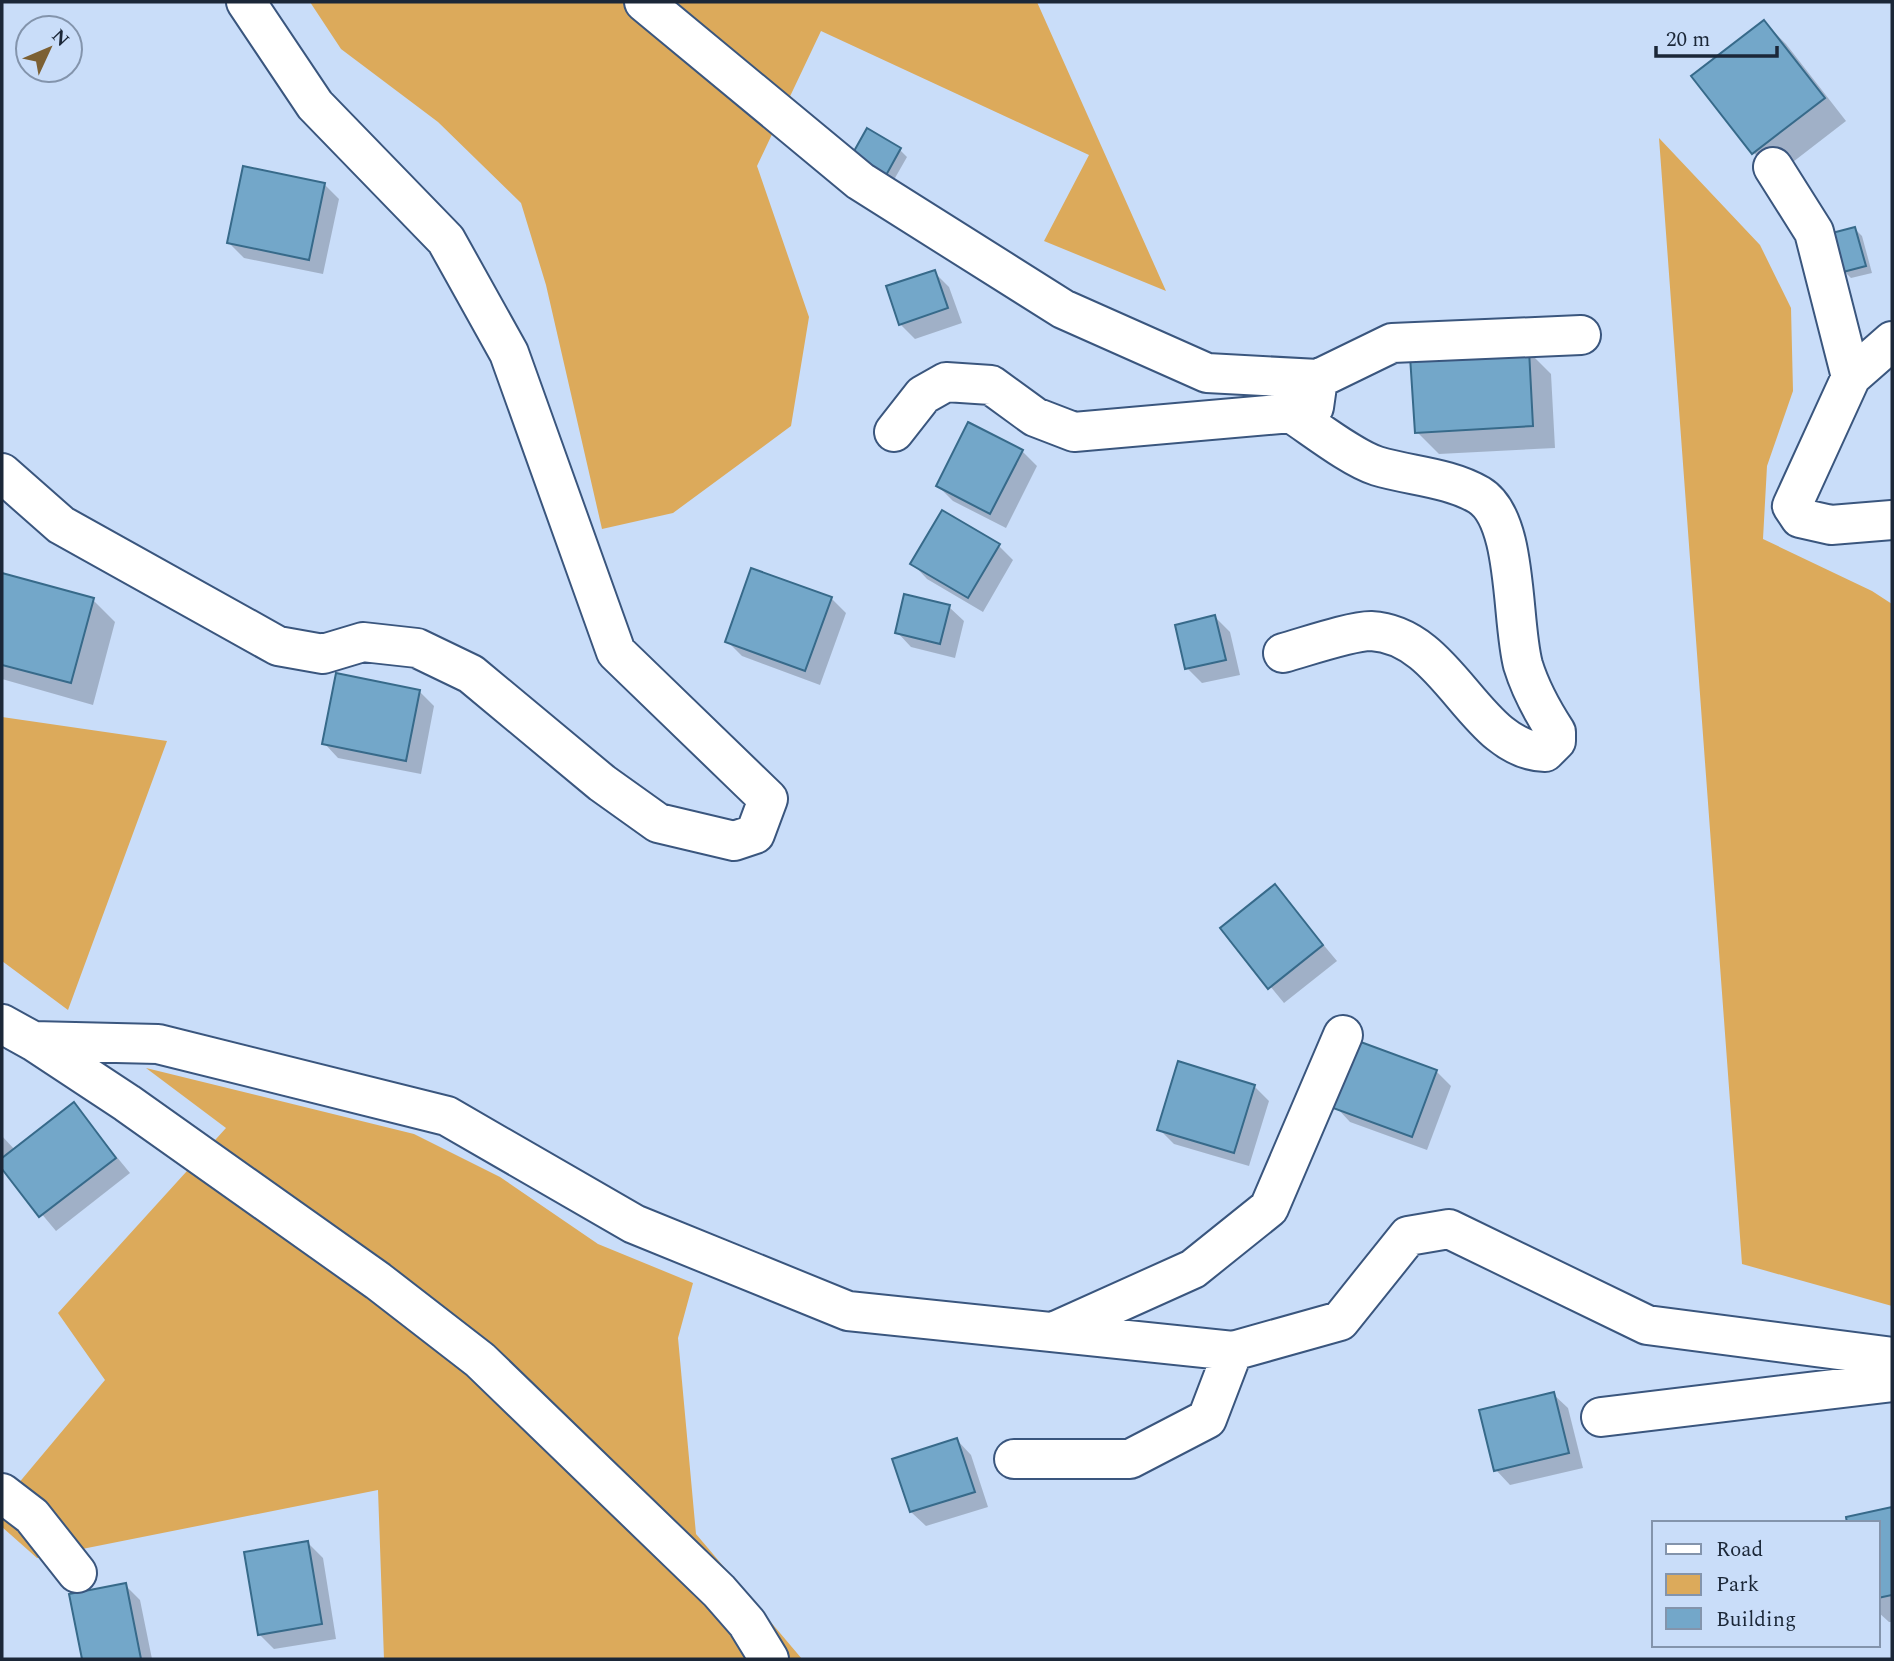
<svg xmlns="http://www.w3.org/2000/svg" width="1894" height="1661" font-family="Spectral,serif">
  <style>
    .green { fill: #dcaa5b }
    .shadow { fill: #0003 }
    .building { fill: #73a7c9; stroke: #376a8a; stroke-width: 2 }
    .lines { fill: none; stroke-linecap: round; stroke-linejoin: round }
    .minor-casing { stroke: #3a567e; stroke-width: 42 }
    .minor { stroke: #fff; stroke-width: 38 }
  </style>
  <rect width="100%" height="100%" fill="#c9ddf9"/>
  <path class="green" d="M 310,2 L 1037,2 L 1166,291 L 1044,241 L 1089,155 L 821,31 L 757,166 L 809,317 L 791,426 L 673,513 L 602,529 L 546,285 L 521,203 L 438,122 L 341,49 Z
    M 1659,138 L 1760,245 L 1791,308 L 1793,391 L 1767,466 L 1763,539 L 1872,591 L 1892,604 L 1892,1306 L 1742,1264 Z
    M 2,717 L 167,741 L 68,1010 L 2,961 Z
    M 146,1068 L 414,1134 L 500,1177 L 598,1244 L 693,1283 L 678,1338 L 696,1534 L 802,1659 L 384,1659 L 378,1490 L 37,1558 L 2,1527 L 2,1503 L 105,1380 L 58,1313 L 226,1128 Z"/>
  <path class="shadow" d="M 1764,22 L 1786,44 L 1846,121 L 1776,175 L 1754,153 L 1694,76 Z
    M 900,150 L 907,157 L 891,185 L 858,166 Z
    M 324,184 L 339,199 L 323,274 L 244,258 L 229,243 Z
    M 1855,229 L 1862,236 L 1872,273 L 1851,278 L 1844,271 Z
    M 934,272 L 949,287 L 962,323 L 915,339 L 900,324 Z
    M 1528,351 L 1551,374 L 1555,448 L 1439,454 L 1417,432 Z
    M 1022,451 L 1037,466 L 1006,528 L 953,501 L 938,486 Z
    M 998,545 L 1013,560 L 983,612 L 927,579 L 913,564 Z
    M 3,576 L 93,600 L 115,622 L 93,705 L 2,679 Z
    M 831,598 L 846,613 L 820,685 L 742,656 L 727,641 Z
    M 949,607 L 964,621 L 955,658 L 911,647 L 897,632 Z
    M 1215,617 L 1230,632 L 1240,675 L 1202,683 L 1187,668 Z
    M 419,691 L 434,706 L 421,774 L 338,758 L 324,743 Z
    M 1275,887 L 1337,961 L 1284,1003 L 1222,928 Z
    M 1436,1071 L 1451,1086 L 1427,1150 L 1350,1122 L 1336,1107 Z
    M 1254,1086 L 1269,1101 L 1249,1166 L 1174,1144 L 1159,1129 Z
    M 74,1105 L 130,1173 L 56,1231 L 4,1169 L 2,1171 L 2,1136 L 15,1150 Z
    M 1553,1394 L 1568,1408 L 1583,1468 L 1510,1485 L 1496,1470 Z
    M 957,1440 L 971,1455 L 988,1507 L 926,1526 L 911,1512 Z
    M 1892,1508 L 1892,1622 L 1889,1622 L 1878,1612 L 1878,1523 L 1848,1518 Z
    M 308,1543 L 323,1558 L 336,1639 L 274,1649 L 259,1634 Z
    M 125,1585 L 140,1600 L 152,1659 L 83,1659 L 71,1595 Z"/>
  <path class="building" d="M 1764,20 L 1825,98 L 1752,154 L 1691,76 Z
    M 867,128 L 901,148 L 884,179 L 849,160 Z
    M 243,166 L 325,183 L 309,260 L 227,243 Z
    M 1855,227 L 1866,266 L 1843,272 L 1832,233 Z
    M 935,270 L 948,308 L 899,325 L 886,286 Z
    M 1529,350 L 1533,426 L 1415,433 L 1410,356 Z
    M 968,422 L 1023,450 L 990,514 L 936,486 Z
    M 942,510 L 1000,544 L 968,598 L 910,564 Z
    M 751,568 L 832,597 L 805,671 L 725,642 Z
    M 2,573 L 94,598 L 71,683 L 2,665 Z
    M 904,594 L 950,605 L 940,644 L 895,633 Z
    M 1215,615 L 1226,660 L 1185,669 L 1175,625 Z
    M 336,673 L 420,690 L 406,761 L 322,744 Z
    M 1275,884 L 1323,945 L 1268,989 L 1220,928 Z
    M 1358,1041 L 1437,1070 L 1412,1137 L 1333,1108 Z
    M 1178,1061 L 1255,1085 L 1234,1153 L 1157,1130 Z
    M 74,1102 L 116,1158 L 39,1217 L 2,1169 L 2,1158 Z
    M 1554,1392 L 1569,1453 L 1494,1471 L 1479,1410 Z
    M 957,1438 L 975,1492 L 910,1512 L 892,1459 Z
    M 1892,1507 L 1892,1595 L 1878,1598 L 1878,1523 L 1847,1523 L 1846,1517 Z
    M 308,1541 L 322,1624 L 258,1635 L 244,1552 Z
    M 126,1583 L 141,1659 L 82,1659 L 69,1594 Z"/>
  <g class="lines">
    <g class="minor-casing">
      <path id="minor" d="M 644,2 L 860,181 L 1063,309 L 1207,373 L 1318,379 L 1314,407 L 1291,413 L 1074,432 L 1035,417 L 991,385 L 946,382 L 923,395 L 894,432
        M 1773,167 L 1814,232 L 1851,377
        M 1892,341 L 1851,377 L 1792,506 L 1800,518 L 1831,525 L 1892,520
        M 1318,379 L 1392,343 L 1581,335
        M 2,473 L 61,525 L 278,646 L 323,654 L 363,642 L 417,648 L 471,674 L 602,783 L 658,823 L 734,841 L 755,834 L 768,799 L 616,652 L 509,353 L 446,240 L 315,105 L 246,2
        M 1283,653 C 1305,647 1351,631 1371,631 C 1450,635 1474,750 1545,752 L 1556,741 L 1556,732 C 1543,712 1530,688 1523,665 C 1511,620 1519,519 1479,495 C 1448,477 1410,476 1377,466 C 1352,458 1314,428 1291,413
        M 2,1024 L 33,1041 L 158,1044 L 447,1116 L 634,1224 L 848,1311 L 1233,1351 L 1340,1321 L 1408,1236 L 1449,1229 L 1647,1325 L 1892,1357
        M 33,1041 L 127,1103 L 378,1281 L 480,1360 L 719,1591 L 747,1623 L 769,1659
        M 1053,1332 L 1193,1269 L 1269,1208 L 1343,1035
        M 1601,1417 L 1892,1382
        M 1014,1459 L 1130,1459 L 1207,1419 L 1233,1351
        M 2,1493 L 32,1516 L 77,1573"/>
    </g>
    <use href="#minor" class="minor"/>
  </g>
  <rect width="1894" height="1661" fill="none" stroke="#1b2738" stroke-width="7"/>
  <rect x="1652" y="1521" width="228" height="126" fill="#c9ddf9" stroke="#8394ac" stroke-width="2"/>
  <rect x="1666" y="1544" width="35" height="10" fill="#ffffff" stroke="#8394ac" stroke-width="2"/>
  <text x="1716" y="1556" font-size="21" fill="#1b2738">Road</text>
  <rect x="1666" y="1574" width="35" height="21" fill="#dcaa5b" stroke="#8394ac" stroke-width="2"/>
  <text x="1716" y="1591" font-size="21" fill="#1b2738">Park</text>
  <rect x="1666" y="1608" width="35" height="21" fill="#73a7c9" stroke="#8394ac" stroke-width="2"/>
  <text x="1716" y="1626" font-size="21" fill="#1b2738">Building</text>
  <g transform="translate(49 49) rotate(46)"><circle r="33" fill="#c9ddf9" stroke="#8394ac" stroke-width="2"/>
  <path d="M0-5L12 26L0 18L-12 26Z" fill="#7c6033"/>
  <text y="-10" font-size="19" font-weight="bold" text-anchor="middle" fill="#1b2738">N</text>
  </g>
  <path d="M1656 46v10h121v-10" fill="none" stroke="#1b2738" stroke-width="3.5"/>
  <text x="1666" y="46" font-size="21" fill="#1b2738" stroke="#c9ddf9" stroke-width="5" paint-order="stroke">20 m</text>
</svg>
